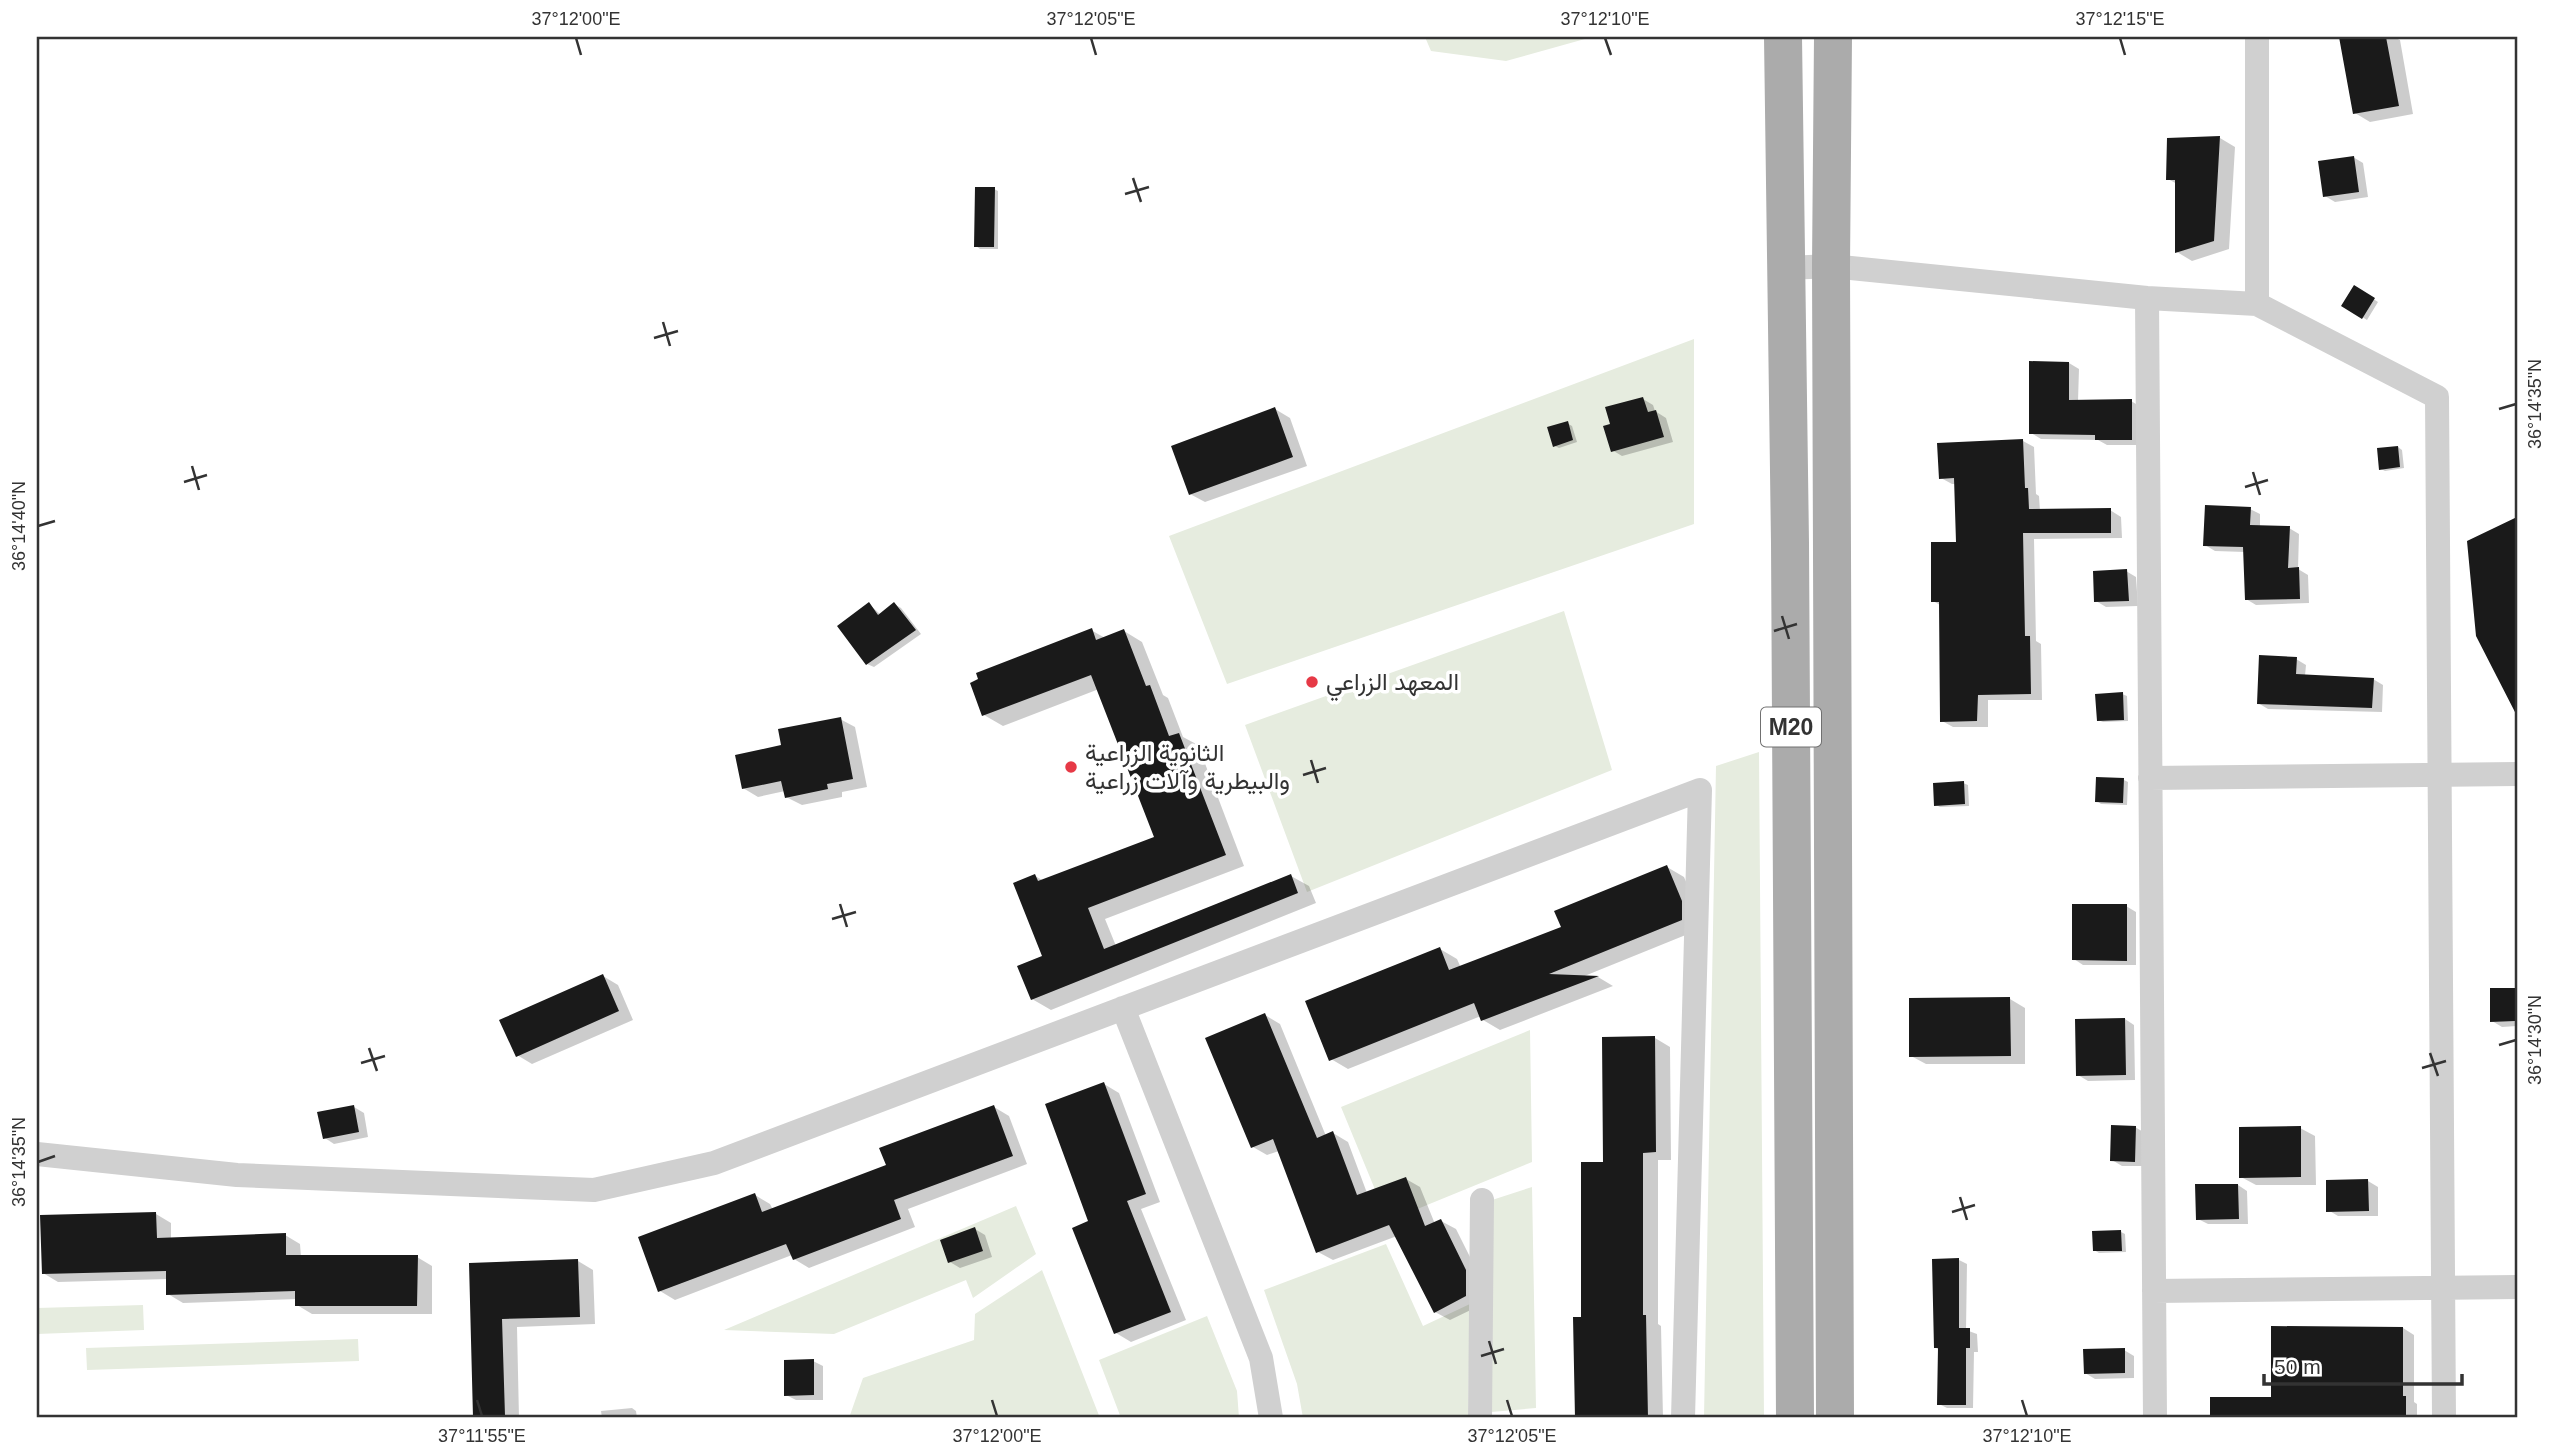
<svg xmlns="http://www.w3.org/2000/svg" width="2554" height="1455" font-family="Arial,Vazirmatn,sans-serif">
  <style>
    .green { fill: #e6ecdf }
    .shadow { fill: #0003 }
    .building { fill: #1a1a1a }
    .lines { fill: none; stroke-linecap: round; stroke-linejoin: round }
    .street { stroke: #d0d0d0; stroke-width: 24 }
    .primary { stroke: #ababab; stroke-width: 38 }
    .ticks { fill: none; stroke: #333; stroke-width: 2.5 }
    .poi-dot { fill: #e63946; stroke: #fff; stroke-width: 2.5 }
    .labels { text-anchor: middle; stroke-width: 7; stroke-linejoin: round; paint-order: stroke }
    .shield { fill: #fff; stroke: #707070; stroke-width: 2 }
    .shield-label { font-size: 23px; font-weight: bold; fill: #333 }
    .poi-label { font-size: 24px; fill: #333; stroke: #fff; text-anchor: start }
    .neatline { fill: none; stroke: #333; stroke-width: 2.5 }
    .ticks-label { font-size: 18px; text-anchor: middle; fill: #333 }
  </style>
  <rect width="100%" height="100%" fill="#fff"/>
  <path class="green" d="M 1425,37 L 1592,37 L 1506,61 L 1431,51 Z
    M 1694,339 L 1694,524 L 1227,684 L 1169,536 Z
    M 1564,611 L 1612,770 L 1307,892 L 1245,725 Z
    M 1759,752 L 1764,1418 L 1704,1418 L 1716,766 Z
    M 1530,1030 L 1532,1162 L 1388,1221 L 1341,1107 Z
    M 1532,1187 L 1536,1408 L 1491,1412 L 1489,1201 Z
    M 1016,1206 L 1036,1254 L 973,1298 L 966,1280 L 834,1334 L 724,1330 Z
    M 1386,1244 L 1423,1326 L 1470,1304 L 1468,1418 L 1303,1418 L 1297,1384 L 1264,1290 Z
    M 1042,1270 L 1100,1418 L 849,1418 L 863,1378 L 974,1340 L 975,1314 Z
    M 143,1305 L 144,1330 L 37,1334 L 37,1308 Z
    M 1207,1316 L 1237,1391 L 1239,1418 L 1121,1418 L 1099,1360 Z
    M 358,1339 L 359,1361 L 87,1370 L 86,1348 Z"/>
  <path class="shadow" d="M 2356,37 L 2393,37 L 2400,40 L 2413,114 L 2370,122 L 2355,113 L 2342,39 Z
    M 2220,138 L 2235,147 L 2229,249 L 2192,261 L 2177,252 L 2177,184 L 2168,179 L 2169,140 Z
    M 2353,157 L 2363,163 L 2368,197 L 2335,202 L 2325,196 Z
    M 994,189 L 998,191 L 998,249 L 980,249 L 976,246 Z
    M 2355,287 L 2378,302 L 2367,320 L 2343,305 Z
    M 2069,363 L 2079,369 L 2078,401 L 2131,401 L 2141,407 L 2141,445 L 2107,445 L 2098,440 L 2041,439 L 2031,433 Z
    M 1643,399 L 1653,405 L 1655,411 L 1666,418 L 1673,442 L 1622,456 L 1612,450 L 1612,425 Z
    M 1275,409 L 1290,418 L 1307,466 L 1205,502 L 1190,494 Z
    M 1567,423 L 1572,426 L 1577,442 L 1559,448 L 1555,446 Z
    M 2023,441 L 2034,447 L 2036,494 L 2039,496 L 2040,511 L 2110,510 L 2121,517 L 2122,538 L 2034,539 L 2036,641 L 2041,644 L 2042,700 L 1988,700 L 1988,727 L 1953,727 L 1942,721 L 1940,605 L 1933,601 L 1958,544 L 1956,484 L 1952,484 L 1941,478 Z
    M 2398,447 L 2402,450 L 2404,468 L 2385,471 L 2381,469 Z
    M 2250,509 L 2260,514 L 2260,527 L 2289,528 L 2299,534 L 2298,569 L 2308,575 L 2309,603 L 2256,605 L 2246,599 L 2245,552 L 2215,551 L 2205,545 Z
    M 2517,519 L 2517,713 L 2478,635 L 2469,542 Z
    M 2126,571 L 2136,577 L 2138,606 L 2106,607 L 2096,601 Z
    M 869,604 L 881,615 L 894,604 L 901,608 L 921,634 L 874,667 L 867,664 Z
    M 1091,630 L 1105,638 L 1124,631 L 1142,642 L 1163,695 L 1168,698 L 1183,737 L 1198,745 L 1244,866 L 1105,919 L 1116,946 L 1291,876 L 1309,886 L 1316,903 L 1051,1010 L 1032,999 L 1044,957 L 1035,876 L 1044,881 L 1156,838 L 1099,689 L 1003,726 L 984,715 Z
    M 2296,659 L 2306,665 L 2305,676 L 2373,679 L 2383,685 L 2382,712 L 2268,709 L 2258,703 Z
    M 2122,694 L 2127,696 L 2128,721 L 2103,722 L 2098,720 Z
    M 840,719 L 855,727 L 867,787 L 842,792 L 842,797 L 802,805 L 786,797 L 785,791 L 758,797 L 743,788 Z
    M 2098,779 L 2124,780 L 2128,782 L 2127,805 L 2101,804 L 2097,801 Z
    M 1963,783 L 1968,785 L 1969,806 L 1940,807 L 1936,805 Z
    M 1667,867 L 1684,877 L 1699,912 L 1698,930 L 1582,977 L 1598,977 L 1613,986 L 1500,1030 L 1483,1020 L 1481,1016 L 1348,1069 L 1331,1059 L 1440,949 L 1457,959 L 1461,968 L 1563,928 Z
    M 2126,906 L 2136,912 L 2136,965 L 2083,965 L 2074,959 Z
    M 603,976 L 618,985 L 633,1020 L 532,1064 L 517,1055 Z
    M 2514,990 L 2517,991 L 2517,1026 L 2502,1027 L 2492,1021 Z
    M 2010,999 L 2025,1008 L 2025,1064 L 1926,1064 L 1911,1056 Z
    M 1265,1015 L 1280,1024 L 1326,1136 L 1333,1133 L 1348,1142 L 1367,1193 L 1406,1179 L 1420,1187 L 1435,1224 L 1441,1221 L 1456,1229 L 1481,1279 L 1481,1305 L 1450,1320 L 1435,1312 L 1397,1236 L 1333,1260 L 1318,1252 L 1279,1151 L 1267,1155 L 1253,1147 Z
    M 2125,1019 L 2134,1025 L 2135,1080 L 2088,1081 L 2078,1075 Z
    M 1655,1038 L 1670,1047 L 1671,1160 L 1658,1160 L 1658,1324 L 1661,1326 L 1663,1418 L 1577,1418 L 1575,1319 L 1583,1319 L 1605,1164 Z
    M 1104,1084 L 1119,1093 L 1160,1202 L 1141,1209 L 1186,1320 L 1131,1342 L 1116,1333 L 1090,1222 Z
    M 354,1107 L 364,1113 L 368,1137 L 334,1144 L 325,1138 Z
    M 994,1107 L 1009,1116 L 1027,1164 L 908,1209 L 915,1227 L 809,1268 L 794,1259 L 792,1255 L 675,1300 L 660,1291 L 755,1195 L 770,1204 L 773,1210 L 888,1166 Z
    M 2135,1127 L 2145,1133 L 2144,1166 L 2122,1166 L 2112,1160 Z
    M 2300,1128 L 2315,1136 L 2316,1185 L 2256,1185 L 2241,1177 Z
    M 2368,1181 L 2378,1187 L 2378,1216 L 2338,1216 L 2328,1210 Z
    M 2238,1185 L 2247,1191 L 2248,1224 L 2208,1224 L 2198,1219 Z
    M 156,1214 L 171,1223 L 171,1239 L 285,1235 L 300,1244 L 301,1257 L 417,1257 L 432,1266 L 432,1314 L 312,1314 L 297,1305 L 297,1299 L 183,1303 L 168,1294 L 168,1279 L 58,1282 L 43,1273 Z
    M 975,1229 L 985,1235 L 992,1257 L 960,1268 L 950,1262 Z
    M 2121,1232 L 2125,1234 L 2126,1252 L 2099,1253 L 2094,1250 Z
    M 1959,1260 L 1967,1264 L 1966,1330 L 1977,1334 L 1978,1352 L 1974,1352 L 1973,1408 L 1947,1408 L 1939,1404 L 1939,1350 L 1935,1347 Z
    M 578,1261 L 593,1270 L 595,1324 L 517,1327 L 519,1418 L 479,1418 L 475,1416 L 470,1265 Z
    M 2403,1328 L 2414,1335 L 2414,1402 L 2417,1404 L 2417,1418 L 2212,1418 L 2212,1399 L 2273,1399 Z
    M 2124,1350 L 2134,1356 L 2134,1378 L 2095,1379 L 2085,1373 Z
    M 813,1361 L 823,1366 L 823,1400 L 796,1400 L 786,1395 Z
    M 632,1408 L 636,1411 L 637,1418 L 602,1418 L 601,1411 Z"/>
  <path class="building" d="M 2339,37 L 2386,37 L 2399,106 L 2353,114 Z
    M 2220,136 L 2214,241 L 2175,253 L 2175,180 L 2166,180 L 2167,138 Z
    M 2354,156 L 2359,192 L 2323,197 L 2318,161 Z
    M 975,187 L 995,187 L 994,247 L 974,247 Z
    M 2354,285 L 2375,298 L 2362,319 L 2341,306 Z
    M 2029,361 L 2069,362 L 2069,400 L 2132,399 L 2132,440 L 2095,440 L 2095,435 L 2029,434 Z
    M 1643,397 L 1648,412 L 1656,410 L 1664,437 L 1611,452 L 1603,426 L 1610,424 L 1605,407 Z
    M 1275,407 L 1293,457 L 1189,495 L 1171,446 Z
    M 1568,421 L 1573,440 L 1553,447 L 1547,427 Z
    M 2023,439 L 2025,488 L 2028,488 L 2029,509 L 2111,508 L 2111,533 L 2023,533 L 2025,636 L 2030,636 L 2031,694 L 1978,695 L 1977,721 L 1940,722 L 1939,602 L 1931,602 L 1931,542 L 1956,542 L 1954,478 L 1939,479 L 1937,443 Z
    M 2398,446 L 2400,467 L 2379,470 L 2377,448 Z
    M 2205,505 L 2251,507 L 2250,525 L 2290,526 L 2288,568 L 2299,567 L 2300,599 L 2245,600 L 2243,547 L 2203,546 Z
    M 2517,517 L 2517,716 L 2476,636 L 2467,541 Z
    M 2127,569 L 2129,601 L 2094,602 L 2093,571 Z
    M 869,602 L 878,615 L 894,602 L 916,630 L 866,665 L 837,626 Z
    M 1092,628 L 1096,640 L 1124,629 L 1146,686 L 1150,685 L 1169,736 L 1179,733 L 1226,855 L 1088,908 L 1104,949 L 1291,874 L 1298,893 L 1031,1000 L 1017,966 L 1042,956 L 1013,883 L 1035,874 L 1038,881 L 1154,837 L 1091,675 L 982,716 L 970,683 L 978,679 L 976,673 Z
    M 2259,655 L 2297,657 L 2296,674 L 2374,678 L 2372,708 L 2257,704 Z
    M 2123,692 L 2124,720 L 2097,721 L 2095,694 Z
    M 841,717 L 853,779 L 827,784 L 828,789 L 785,798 L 781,781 L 742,789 L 735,755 L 781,745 L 778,729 Z
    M 2096,777 L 2124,778 L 2123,803 L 2095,802 Z
    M 1964,781 L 1965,804 L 1934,806 L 1933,783 Z
    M 1667,865 L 1682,901 L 1682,920 L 1549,974 L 1599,976 L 1481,1021 L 1474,1003 L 1329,1061 L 1305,1001 L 1440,947 L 1449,970 L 1561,927 L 1554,911 Z
    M 2072,904 L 2127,904 L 2127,961 L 2072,960 Z
    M 603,974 L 619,1011 L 516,1057 L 499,1020 Z
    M 2490,988 L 2515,988 L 2515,1021 L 2490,1022 Z
    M 2010,997 L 2011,1056 L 1909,1057 L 1909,998 Z
    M 1265,1013 L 1317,1138 L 1333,1131 L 1357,1195 L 1406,1177 L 1425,1226 L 1441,1219 L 1466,1270 L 1466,1296 L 1434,1313 L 1389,1225 L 1316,1253 L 1273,1139 L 1251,1148 L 1205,1038 Z
    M 2125,1018 L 2126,1075 L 2076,1076 L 2075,1019 Z
    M 1655,1036 L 1656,1152 L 1643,1153 L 1643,1315 L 1646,1315 L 1648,1418 L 1575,1418 L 1573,1317 L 1581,1317 L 1581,1162 L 1603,1162 L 1602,1037 Z
    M 1104,1082 L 1146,1194 L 1127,1201 L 1171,1312 L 1114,1334 L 1072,1228 L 1088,1221 L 1045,1104 Z
    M 354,1105 L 359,1132 L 323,1139 L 317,1112 Z
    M 994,1105 L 1013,1156 L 894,1200 L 901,1219 L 793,1260 L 786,1244 L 658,1292 L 638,1237 L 755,1193 L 762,1212 L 886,1165 L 879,1148 Z
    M 2111,1125 L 2136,1126 L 2135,1162 L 2110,1161 Z
    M 2301,1126 L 2301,1177 L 2239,1178 L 2239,1127 Z
    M 2368,1179 L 2369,1211 L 2326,1212 L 2326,1180 Z
    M 2195,1184 L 2238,1184 L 2239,1219 L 2196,1220 Z
    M 156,1212 L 157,1238 L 286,1233 L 286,1255 L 418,1255 L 417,1306 L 295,1306 L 295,1291 L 166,1295 L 166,1271 L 42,1274 L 40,1215 Z
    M 975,1227 L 983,1251 L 948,1263 L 940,1240 Z
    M 2121,1230 L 2122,1251 L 2093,1251 L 2092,1231 Z
    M 1959,1258 L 1959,1328 L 1970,1328 L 1970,1348 L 1966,1348 L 1966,1405 L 1937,1405 L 1938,1348 L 1934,1348 L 1932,1259 Z
    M 578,1259 L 580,1317 L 502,1319 L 505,1416 L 473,1417 L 469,1263 Z
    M 2271,1326 L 2403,1327 L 2403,1396 L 2406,1396 L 2406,1418 L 2210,1418 L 2210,1397 L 2271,1397 Z
    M 2125,1348 L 2125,1373 L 2084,1374 L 2083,1349 Z
    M 814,1359 L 814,1395 L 784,1396 L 784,1360 Z"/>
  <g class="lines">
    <path class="street" d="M 1787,268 L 1831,266 L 2147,298 L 2257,304 L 2437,397 L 2444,1418
      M 2147,298 L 2155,1418
      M 2257,304 L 2257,37
      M 2150,778 L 2517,774
      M 1123,1008 L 1261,1358 L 1271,1418
      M 37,1154 L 237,1175 L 594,1190 L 714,1163 L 1700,790 L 1683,1418
      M 2154,1291 L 2517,1287
      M 1480,1418 L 1482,1200"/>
    <path class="primary" d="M 1783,37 L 1790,543 L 1795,1418
      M 1833,37 L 1831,266 L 1835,1418"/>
  </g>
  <path class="ticks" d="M 576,38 L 581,55M 1091,38 L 1096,55M 1605,38 L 1611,55M 2120,38 L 2125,55M 1133,178 L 1141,202M 1125,194 L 1149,187M 663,322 L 670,346M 654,338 L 678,331M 2499,409 L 2516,404M 192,466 L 199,490M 2253,472 L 2260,495M 184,482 L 207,475M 2245,487 L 2268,480M 38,526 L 55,521M 1782,616 L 1789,639M 1774,631 L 1797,624M 1311,760 L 1318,783M 1303,775 L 1326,768M 840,904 L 847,927M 832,919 L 856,912M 2499,1045 L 2516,1040M 369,1048 L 377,1071M 2430,1053 L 2438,1076M 361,1063 L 385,1056M 2422,1068 L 2446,1061M 38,1162 L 55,1156M 1960,1197 L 1967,1220M 1952,1212 L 1975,1205M 1489,1341 L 1496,1364M 1481,1356 L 1504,1349M 477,1400 L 482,1416M 992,1400 L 997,1416M 1507,1400 L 1512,1416M 2022,1400 L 2027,1416"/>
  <g class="poi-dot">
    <circle cx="1312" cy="682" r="7"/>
    <circle cx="1071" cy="767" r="7"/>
  </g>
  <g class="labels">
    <rect class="shield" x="1761" y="707.5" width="60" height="39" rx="5"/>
    <g class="shield-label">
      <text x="1791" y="735">M20</text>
    </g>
    <g class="poi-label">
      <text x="1326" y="690">المعهد الزراعي</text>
      <text x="1085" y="761">الثانوية الزراعية<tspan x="1085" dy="28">والبيطرية وآلات زراعية</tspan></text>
    </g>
  </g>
  <rect width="2554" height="1455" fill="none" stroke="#ffffff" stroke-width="77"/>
  <path d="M2264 1374v10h198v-10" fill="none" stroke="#333333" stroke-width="3.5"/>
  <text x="2274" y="1374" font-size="21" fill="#333333" stroke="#ffffff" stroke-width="5" paint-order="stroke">50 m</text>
  <rect x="38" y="38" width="2478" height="1378" class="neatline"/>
  <g class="ticks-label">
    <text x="576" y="25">37°12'00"E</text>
    <text x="1091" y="25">37°12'05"E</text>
    <text x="1605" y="25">37°12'10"E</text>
    <text x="2120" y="25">37°12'15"E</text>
    <text transform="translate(2535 404) rotate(-90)" y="6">36°14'35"N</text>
    <text transform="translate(19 526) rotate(-90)" y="6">36°14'40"N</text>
    <text transform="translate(2535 1040) rotate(-90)" y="6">36°14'30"N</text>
    <text transform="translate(19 1162) rotate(-90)" y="6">36°14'35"N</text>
    <text x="482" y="1442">37°11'55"E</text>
    <text x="997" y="1442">37°12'00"E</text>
    <text x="1512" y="1442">37°12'05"E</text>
    <text x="2027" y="1442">37°12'10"E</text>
  </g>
</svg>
